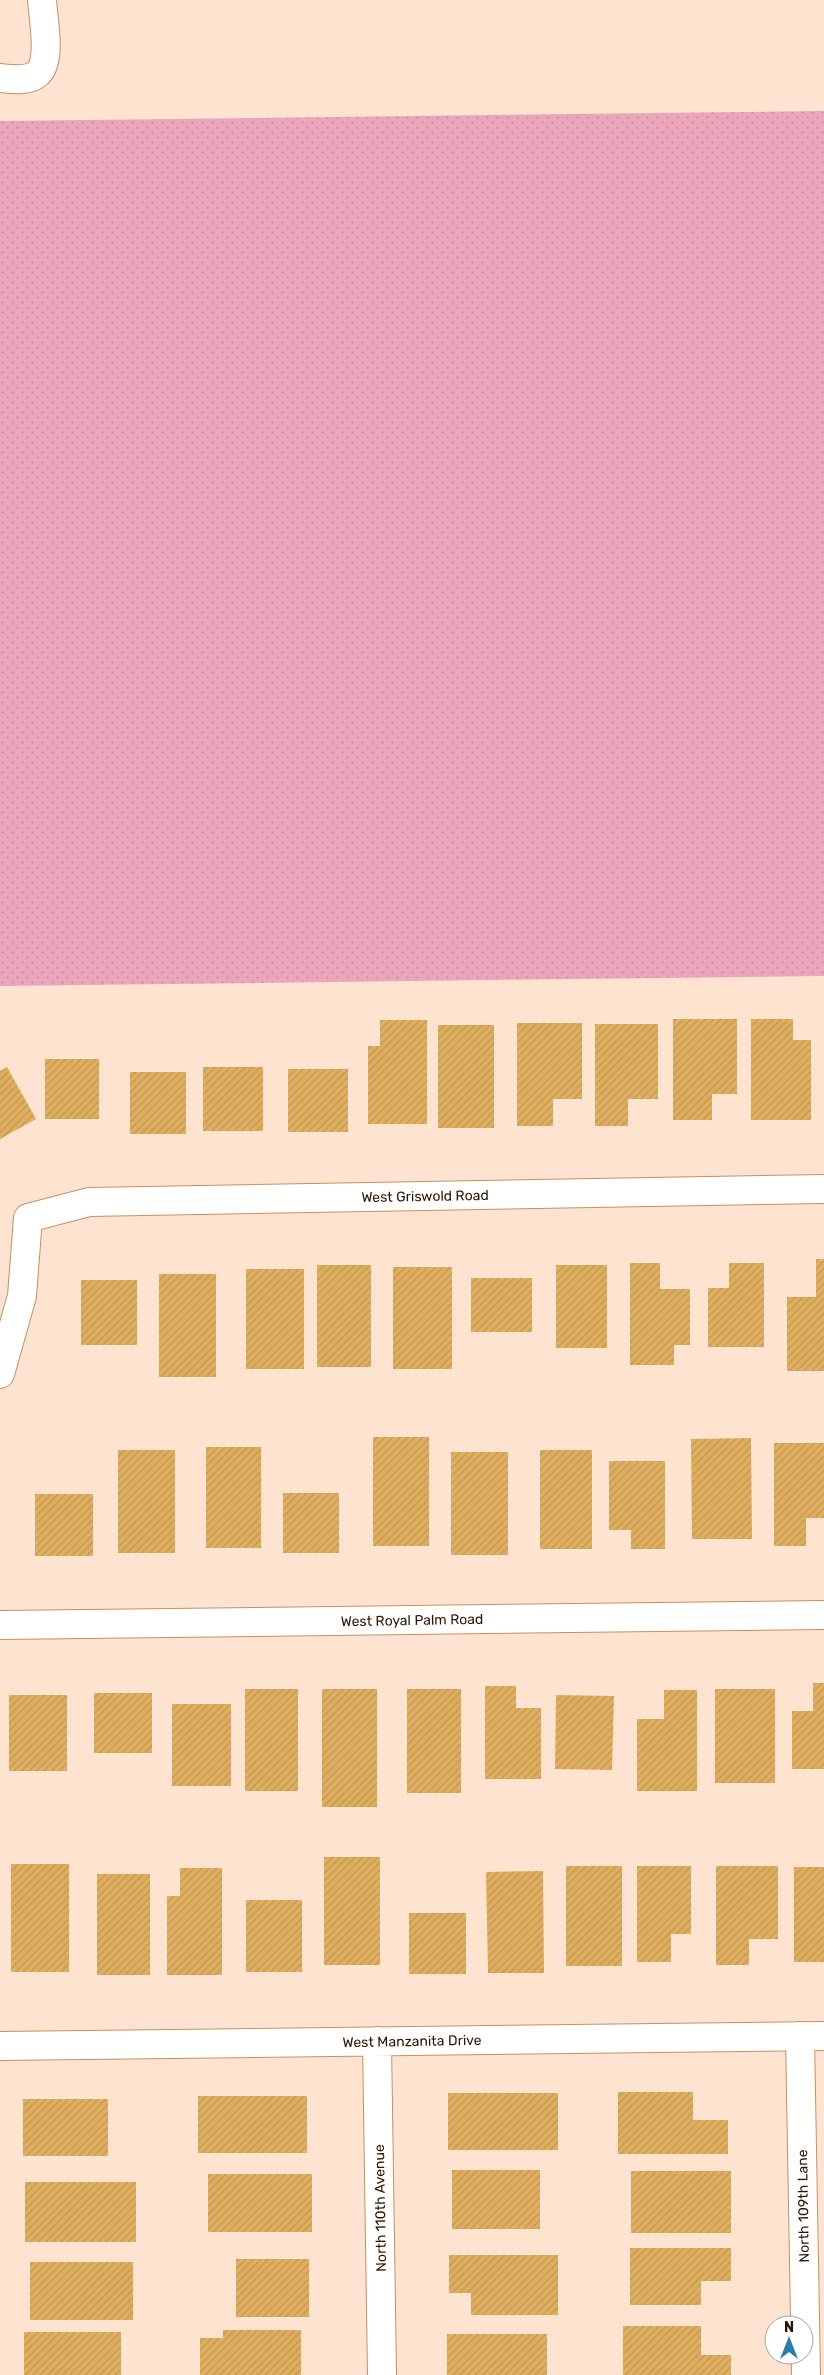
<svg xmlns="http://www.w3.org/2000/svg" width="824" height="2375" font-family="Rubik,sans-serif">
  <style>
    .grass { fill: url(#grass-dots) }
    .building { fill: url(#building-hatch) }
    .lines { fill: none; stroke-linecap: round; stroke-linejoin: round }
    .minor-casing { stroke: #ca8e5f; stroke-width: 30 }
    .minor { stroke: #fff; stroke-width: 28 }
    .labels { text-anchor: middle; stroke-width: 5; stroke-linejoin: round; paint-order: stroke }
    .street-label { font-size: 14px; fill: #2b1402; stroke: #fff }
  </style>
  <defs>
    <pattern id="grass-dots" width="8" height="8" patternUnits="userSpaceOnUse" patternTransform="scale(1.25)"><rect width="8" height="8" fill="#eba6bb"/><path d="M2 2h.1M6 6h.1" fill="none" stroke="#ca8e9f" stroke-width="1.8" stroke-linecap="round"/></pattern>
    <pattern id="building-hatch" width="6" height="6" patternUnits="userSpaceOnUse" patternTransform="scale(1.25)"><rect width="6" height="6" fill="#dfaf5f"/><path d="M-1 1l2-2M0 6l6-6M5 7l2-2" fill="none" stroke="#c09651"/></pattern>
  </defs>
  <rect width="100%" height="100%" fill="#fee4d0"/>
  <path class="grass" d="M 824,111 L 824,976 L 0,986 L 0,121 Z"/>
  <path class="building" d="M 673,1019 L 737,1019 L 737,1094 L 712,1094 L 712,1120 L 673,1120 Z
    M 751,1019 L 793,1019 L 793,1040 L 811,1040 L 811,1120 L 751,1120 Z
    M 380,1020 L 427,1020 L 427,1124 L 368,1124 L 368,1046 L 380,1046 Z
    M 517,1023 L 582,1023 L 582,1099 L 553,1099 L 553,1126 L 517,1126 Z
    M 595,1024 L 658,1024 L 658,1099 L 628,1099 L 628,1126 L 595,1126 Z
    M 438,1025 L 494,1025 L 494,1128 L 438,1128 Z
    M 45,1059 L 99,1059 L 99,1119 L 45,1119 Z
    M 7,1067 L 36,1119 L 0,1139 L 0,1071 Z
    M 203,1067 L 263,1067 L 263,1131 L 203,1131 Z
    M 288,1069 L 348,1069 L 348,1132 L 288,1132 Z
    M 130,1072 L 186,1072 L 186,1134 L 130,1134 Z
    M 816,1259 L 824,1259 L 824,1371 L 787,1371 L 787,1297 L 816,1297 Z
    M 630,1263 L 660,1263 L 660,1289 L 690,1289 L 690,1345 L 674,1345 L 674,1365 L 630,1365 Z
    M 729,1263 L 764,1263 L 764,1347 L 708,1347 L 708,1288 L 729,1288 Z
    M 317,1265 L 371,1265 L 371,1367 L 317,1367 Z
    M 556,1265 L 607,1265 L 607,1348 L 556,1348 Z
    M 393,1267 L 452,1267 L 452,1369 L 393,1369 Z
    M 246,1269 L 304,1269 L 304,1369 L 246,1369 Z
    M 159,1274 L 216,1274 L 216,1377 L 159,1377 Z
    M 471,1278 L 532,1278 L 532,1332 L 471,1332 Z
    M 81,1280 L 137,1280 L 137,1345 L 81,1345 Z
    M 373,1437 L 429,1437 L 429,1546 L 373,1546 Z
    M 751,1438 L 752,1539 L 692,1539 L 691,1439 Z
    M 774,1443 L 824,1443 L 824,1518 L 806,1518 L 806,1546 L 774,1546 Z
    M 206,1447 L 261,1447 L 261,1548 L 206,1548 Z
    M 118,1450 L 175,1450 L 175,1553 L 118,1553 Z
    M 540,1450 L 592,1450 L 592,1549 L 540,1549 Z
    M 451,1452 L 508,1452 L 508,1555 L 451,1555 Z
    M 609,1461 L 665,1461 L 665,1549 L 631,1549 L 631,1530 L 609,1530 Z
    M 283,1493 L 339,1493 L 339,1553 L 283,1553 Z
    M 35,1494 L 93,1494 L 93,1556 L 35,1556 Z
    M 813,1683 L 824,1683 L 824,1769 L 792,1769 L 792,1711 L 813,1711 Z
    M 485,1686 L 516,1686 L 516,1708 L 541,1708 L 541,1779 L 485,1779 Z
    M 245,1689 L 298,1689 L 298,1791 L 245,1791 Z
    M 322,1689 L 377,1689 L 377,1807 L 322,1807 Z
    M 407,1689 L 461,1689 L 461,1793 L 407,1793 Z
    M 715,1689 L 775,1689 L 775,1783 L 715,1783 Z
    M 664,1690 L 697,1690 L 697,1791 L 637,1791 L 637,1719 L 664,1719 Z
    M 94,1693 L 152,1693 L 152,1753 L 94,1753 Z
    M 9,1695 L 67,1695 L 67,1771 L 9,1771 Z
    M 556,1695 L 614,1696 L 612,1770 L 555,1769 Z
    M 172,1704 L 231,1704 L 231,1786 L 172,1786 Z
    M 324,1857 L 380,1857 L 380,1965 L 324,1965 Z
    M 11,1864 L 69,1864 L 69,1972 L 11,1972 Z
    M 566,1866 L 622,1866 L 622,1966 L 566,1966 Z
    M 637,1866 L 691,1866 L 691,1934 L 671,1934 L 671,1962 L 637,1962 Z
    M 716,1866 L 778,1866 L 778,1939 L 749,1939 L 749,1965 L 716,1965 Z
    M 794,1867 L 824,1867 L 824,1962 L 794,1962 Z
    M 180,1868 L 222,1868 L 222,1975 L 167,1975 L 167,1896 L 180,1896 Z
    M 543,1871 L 544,1973 L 488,1973 L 486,1872 Z
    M 97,1874 L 150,1874 L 150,1975 L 97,1975 Z
    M 246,1900 L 302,1900 L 302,1972 L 246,1972 Z
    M 409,1913 L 466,1913 L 466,1974 L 409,1974 Z
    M 618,2092 L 693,2092 L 693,2120 L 728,2120 L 728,2154 L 618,2154 Z
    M 448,2093 L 558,2093 L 558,2150 L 448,2150 Z
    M 198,2096 L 307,2096 L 307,2153 L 198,2153 Z
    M 23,2099 L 108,2099 L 108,2156 L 23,2156 Z
    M 452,2170 L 540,2170 L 540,2229 L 452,2229 Z
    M 631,2171 L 731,2171 L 731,2233 L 631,2233 Z
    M 208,2174 L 312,2174 L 312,2232 L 208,2232 Z
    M 25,2182 L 136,2182 L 136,2242 L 25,2242 Z
    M 630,2248 L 731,2248 L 731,2281 L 701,2281 L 701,2305 L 630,2305 Z
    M 449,2255 L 558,2255 L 558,2315 L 471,2315 L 471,2293 L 449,2293 Z
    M 236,2259 L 309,2259 L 309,2317 L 236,2317 Z
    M 30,2262 L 133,2262 L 133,2320 L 30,2320 Z
    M 623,2326 L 701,2326 L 701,2355 L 731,2355 L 731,2375 L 623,2375 Z
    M 223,2330 L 301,2330 L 301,2375 L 200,2375 L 200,2338 L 223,2338 Z
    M 24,2332 L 121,2332 L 121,2375 L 24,2375 Z
    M 447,2334 L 547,2334 L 547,2375 L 447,2375 Z"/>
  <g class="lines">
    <g class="minor-casing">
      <path id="minor" d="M 0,78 C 11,79 29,82 38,73 C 52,60 43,18 42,0
        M 0,1374 L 22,1296 L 28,1218 L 89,1202 L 824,1189
        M 0,1625 L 824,1615
        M 800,2036 L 806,2375
        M 377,2041 L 382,2375
        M 0,2046 L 824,2036"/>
    </g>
    <use href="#minor" class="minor"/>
  </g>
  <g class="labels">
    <g class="street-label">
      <text transform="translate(425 1196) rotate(-1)" y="5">West Griswold Road</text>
      <text transform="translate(412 1620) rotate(-1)" y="5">West Royal Palm Road</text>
      <text transform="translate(412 2041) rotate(-1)" y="5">West Manzanita Drive</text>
      <text transform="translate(803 2206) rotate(-91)" y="5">North 109th Lane</text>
      <text transform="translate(380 2208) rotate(-91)" y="5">North 110th Avenue</text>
    </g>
  </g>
  <g transform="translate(789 2340)"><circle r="24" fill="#ffffff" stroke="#aaa19a"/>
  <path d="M0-4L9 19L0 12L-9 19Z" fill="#297cad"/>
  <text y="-8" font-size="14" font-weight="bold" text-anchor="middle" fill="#2b1402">N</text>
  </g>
</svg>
